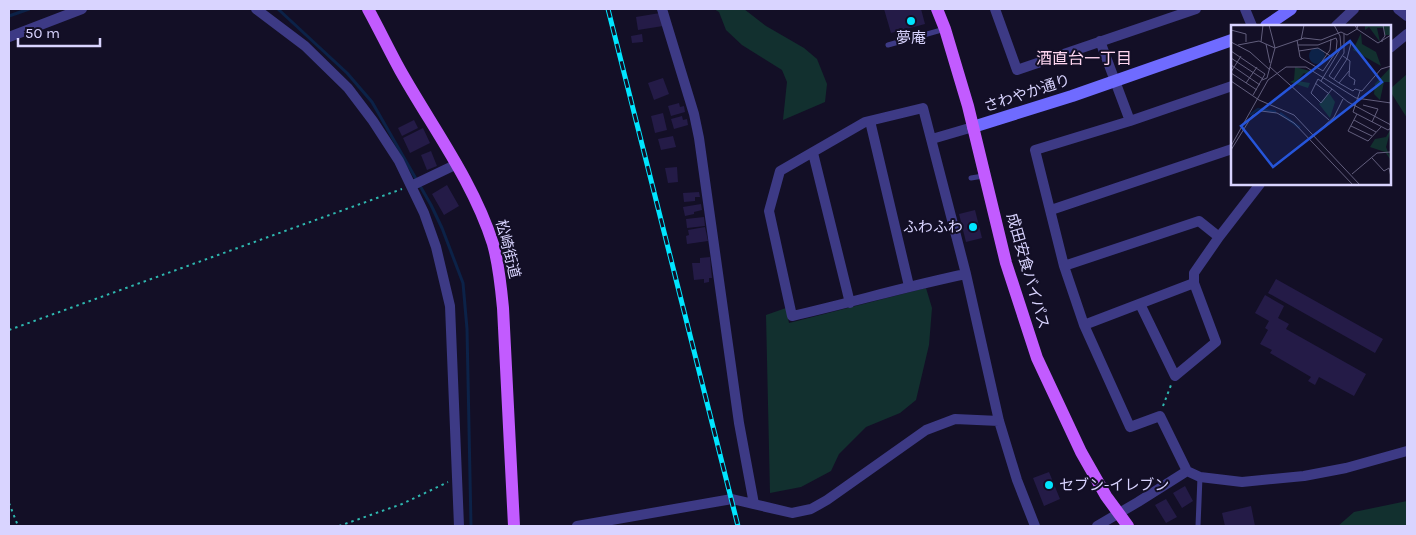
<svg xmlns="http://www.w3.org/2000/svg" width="1416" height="535" font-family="Karla,'Noto Sans JP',sans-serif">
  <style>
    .green { fill: #12302f }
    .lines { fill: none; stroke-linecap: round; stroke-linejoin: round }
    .stream { stroke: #0c2248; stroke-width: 3 }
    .building { fill: #241b47 }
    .path { stroke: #2fb8b0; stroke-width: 2; stroke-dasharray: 2.5 4; stroke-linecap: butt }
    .lane { stroke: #3d3a85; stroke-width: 5 }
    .street { stroke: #3d3a85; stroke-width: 10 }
    .secondary { stroke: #6f6bff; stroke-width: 12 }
    .primary { stroke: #c25bff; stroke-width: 12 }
    .rail-casing { stroke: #00e5ff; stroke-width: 5 }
    .rail { stroke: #130f26; stroke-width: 3; stroke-dasharray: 9; stroke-linecap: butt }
    .poi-dot { fill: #00e5ff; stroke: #130f26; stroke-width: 2 }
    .labels { text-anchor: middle; stroke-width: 4; stroke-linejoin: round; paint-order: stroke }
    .poi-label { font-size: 15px; fill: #d9d4ff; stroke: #130f26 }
    .street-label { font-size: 15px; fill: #d9d4ff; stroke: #130f26 }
    .neighbourhood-label { font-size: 16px; fill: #ffd6f0; stroke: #130f26 }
    .inset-river { fill: none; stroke: #0c2248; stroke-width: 2.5 }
    .inset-road { fill: none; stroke: #625e7d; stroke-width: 1 }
    .view { fill: #2655da; fill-opacity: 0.15; stroke: #2655da; stroke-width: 2.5 }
    .inset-edge { fill: none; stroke: #d9d4ff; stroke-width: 2.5 }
  </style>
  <rect width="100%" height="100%" fill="#130f26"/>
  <path class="green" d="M 714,9 L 744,9 L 766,26 L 804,48 L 817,59 L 827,84 L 825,102 L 783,120 L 787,82 L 782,70 L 742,45 L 726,30 L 719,12 Z
    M 1407,74 L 1407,118 L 1390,91 L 1390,89 Z
    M 926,288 L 932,308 L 929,345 L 916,400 L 900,413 L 866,427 L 839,454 L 831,471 L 801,487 L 770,493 L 766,315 L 786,308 L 789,323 Z
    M 1407,501 L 1407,526 L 1338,526 L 1354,512 Z"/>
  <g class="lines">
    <path class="stream" d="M 278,9 L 347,73 L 372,102 L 431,205 L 442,228 L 463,283 L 467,329 L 471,526
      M 9,16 L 29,9"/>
  </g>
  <path class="building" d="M 884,9 L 921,9 L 925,24 L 891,33 Z
    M 660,13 L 663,26 L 638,30 L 636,17 Z
    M 642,34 L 643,42 L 632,43 L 631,36 Z
    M 663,78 L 669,94 L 654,100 L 648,83 Z
    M 679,103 L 680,107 L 684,106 L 685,112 L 671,116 L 668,106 Z
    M 663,113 L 667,130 L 655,133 L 651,116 Z
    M 682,116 L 683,120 L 687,119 L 688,125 L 674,129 L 671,119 Z
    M 414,120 L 418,128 L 402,136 L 398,128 Z
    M 423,128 L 430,143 L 410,153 L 403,138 Z
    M 673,136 L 676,147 L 661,150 L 658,139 Z
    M 431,151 L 437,166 L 427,170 L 421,155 Z
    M 677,167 L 678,182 L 668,183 L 665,168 Z
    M 447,185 L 459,206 L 444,215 L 432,194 Z
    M 699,192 L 700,197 L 695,197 L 695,201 L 684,202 L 683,193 Z
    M 701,204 L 702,210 L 694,212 L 694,214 L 685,216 L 683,207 Z
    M 975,210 L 982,238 L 966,242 L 959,214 Z
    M 704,217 L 705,226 L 687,228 L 686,219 Z
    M 705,227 L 708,241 L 687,244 L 686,236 L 689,235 L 688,230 Z
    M 710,257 L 712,278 L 709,278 L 709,282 L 704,283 L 704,279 L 694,280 L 692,263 L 700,263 L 700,258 Z
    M 1276,279 L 1383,339 L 1375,353 L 1268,293 Z
    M 1265,295 L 1284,306 L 1278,318 L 1289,324 L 1286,329 L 1366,374 L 1354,396 L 1319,377 L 1315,385 L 1308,381 L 1311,377 L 1270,353 L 1272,350 L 1260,344 L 1268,330 L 1265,328 L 1269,321 L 1255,313 Z
    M 1049,472 L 1060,499 L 1044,506 L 1033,478 Z
    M 1185,486 L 1193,501 L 1182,508 L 1173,493 Z
    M 1166,499 L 1177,517 L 1166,523 L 1155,505 Z
    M 1251,506 L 1255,526 L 1225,526 L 1222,513 Z"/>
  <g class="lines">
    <path class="path" d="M 9,330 L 402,189
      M 1163,406 L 1171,385
      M 9,503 L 18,526
      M 339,526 L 402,504 L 448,482"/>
    <path class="lane" d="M 888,45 L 945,29
      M 971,178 L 983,176
      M 1198,526 L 1200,477"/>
    <path class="street" d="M 256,9 L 305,46 L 348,88 L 373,121 L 399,161 L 424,213 L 436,247 L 450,306 L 459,526
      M 662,9 L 694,114 L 699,138 L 739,423 L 754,504
      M 995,9 L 1017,70 L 1196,9
      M 1245,9 L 1252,26
      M 1398,9 L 1407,16
      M 1336,26 L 1354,9
      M 9,37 L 82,9
      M 1100,41 L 1130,121
      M 1390,48 L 1407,34
      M 1232,86 L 1130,121 L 1035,150 L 1064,266 L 1084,325 L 1130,427 L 1160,416 L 1187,471 L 1200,477 L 1242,482 L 1304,476 L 1346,468 L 1407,451
      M 923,108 L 966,274 C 907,286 850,303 792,316 L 769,211 L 780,171 L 865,122 Z
      M 870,121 L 909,286
      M 932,139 L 973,127
      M 813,153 L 850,303
      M 411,186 L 457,164
      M 1051,210 L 1232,149
      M 1064,266 L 1199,221 L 1219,237
      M 966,274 L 999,421 L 1017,480 L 1035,526
      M 1140,304 L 1175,376 L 1216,342 L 1194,283 L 1194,273 L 1219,237 L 1260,184
      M 1084,325 L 1194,283
      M 577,526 L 732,499 L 792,513 L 811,509 L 827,500 L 926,430 L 955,419 L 999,421
      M 1097,526 L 1138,502 L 1187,471"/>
    <path class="secondary" d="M 1266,26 L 1291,9
      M 973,127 L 1072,96 L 1232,40"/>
    <path class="primary" d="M 368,9 C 379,29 389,50 400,70 C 432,127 473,181 493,244 C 499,265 501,287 503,308 L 514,526
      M 937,9 L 945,29 L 968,106 L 1006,263 L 1037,358 L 1081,452 L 1106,496 L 1128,526"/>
    <g class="rail-casing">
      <path id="rail" d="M 608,9 L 738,526"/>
    </g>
    <use href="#rail" class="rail"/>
  </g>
  <g class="poi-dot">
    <circle cx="911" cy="21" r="5"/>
    <circle cx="973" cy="227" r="5"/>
    <circle cx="1049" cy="485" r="5"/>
  </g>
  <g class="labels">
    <g class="poi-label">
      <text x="911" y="43">夢庵</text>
      <text x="963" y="232" text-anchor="end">ふわふわ</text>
      <text x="1059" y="490" text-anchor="start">セブン-イレブン</text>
    </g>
    <g class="street-label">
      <text transform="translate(1027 93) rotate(-18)" y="5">さわやか通り</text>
      <text transform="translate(508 249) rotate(76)" y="5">松崎街道</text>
      <text transform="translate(1028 271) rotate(74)" y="5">成田安食バイパス</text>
    </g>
    <g class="neighbourhood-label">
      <text x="1084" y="64">酒直台一丁目</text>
    </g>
  </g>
  <g transform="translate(1231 25)">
    <rect width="160" height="160" fill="#130f26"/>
    <path d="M 134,0 L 160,0 L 160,10 L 154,10 L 153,3 L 146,3 L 149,17 L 138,2 L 134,5 ZM 130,8 L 131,19 L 145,27 L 150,41 L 122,25 ZM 64,42 L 79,46 L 77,50 L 73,48 L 66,56 L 79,58 L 77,63 L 59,57 L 63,55 ZM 160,42 L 160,57 L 153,57 L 149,75 L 143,69 L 144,59 ZM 98,68 L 104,77 L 99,93 L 88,79 ZM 160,104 L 155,122 L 160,135 L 154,127 L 139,122 L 144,114 L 155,112 Z" fill="#12302f"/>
    <path d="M78 31a8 8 0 1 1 16 0a8 8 0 1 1-16 0Z" fill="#0c2248"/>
    <path class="inset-river" d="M 49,88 L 69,103M 19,90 L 27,84 L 45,87"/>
    <path class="inset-road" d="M 38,0 L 44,23M 127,0 L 126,4 L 147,18 L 160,10M 152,0 L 154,11 L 150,16 L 152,16M 0,5 L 15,9 L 15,17M 113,9 L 113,28 L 98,51 L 108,58 L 122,66 L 124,64 L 131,66 L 150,44 L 160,41M 66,15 L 69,32 L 70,33 L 92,46 L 105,27 L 106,16 L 105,13 L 87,20 L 67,20M 70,15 L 73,0M 0,17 L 19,27 L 39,45M 30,17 L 32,0M 35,19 L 39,38M 7,20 L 28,16 L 44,23M 0,26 L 34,49 L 22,70M 68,26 L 87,23 L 101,32M 112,31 L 119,36 L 118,51 L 124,55 L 123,60M 0,33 L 32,54M 0,40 L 29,60M 39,42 L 98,95M 87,42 L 99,25 L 100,14M 0,47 L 10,31M 0,48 L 26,65M 87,54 L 101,64 L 90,78 L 80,68 ZM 103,54 L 116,34 L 120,18 L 115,18M 31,55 L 36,53 L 44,23 L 73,13 L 90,15 L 110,7 L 116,10 L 126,4 L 124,0M 0,56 L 28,75 L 63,90 L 129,160M 90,56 L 110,23 L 109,11 L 103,0M 15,58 L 26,42M 84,58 L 97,68M 108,58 L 118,46M 101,64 L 117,77 L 160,100M 129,66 L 122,87 L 157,105 L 160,103M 132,80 L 147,84 L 141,97M 126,89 L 117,106 L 137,116 L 150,102M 123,95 L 145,107M 120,101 L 141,111M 83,110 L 103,92 L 112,74M 0,121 L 37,55 L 55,42 L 75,42 L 125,73 L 160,78M 0,125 L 21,91 L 30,86 L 46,88 L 63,98 L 122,160M 141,133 L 153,146 L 158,143 L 160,152M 121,149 L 146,128 L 160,127"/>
    <path class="view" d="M 119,16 L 151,57 L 42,142 L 10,101 Z"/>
    <rect width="160" height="160" class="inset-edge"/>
  </g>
  <rect width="1416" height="535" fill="none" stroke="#d9d4ff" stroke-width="20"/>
  <path d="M18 38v8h82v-8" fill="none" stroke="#d9d4ff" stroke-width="2.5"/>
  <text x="25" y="38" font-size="15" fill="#d9d4ff" stroke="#130f26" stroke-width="4" paint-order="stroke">50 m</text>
</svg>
